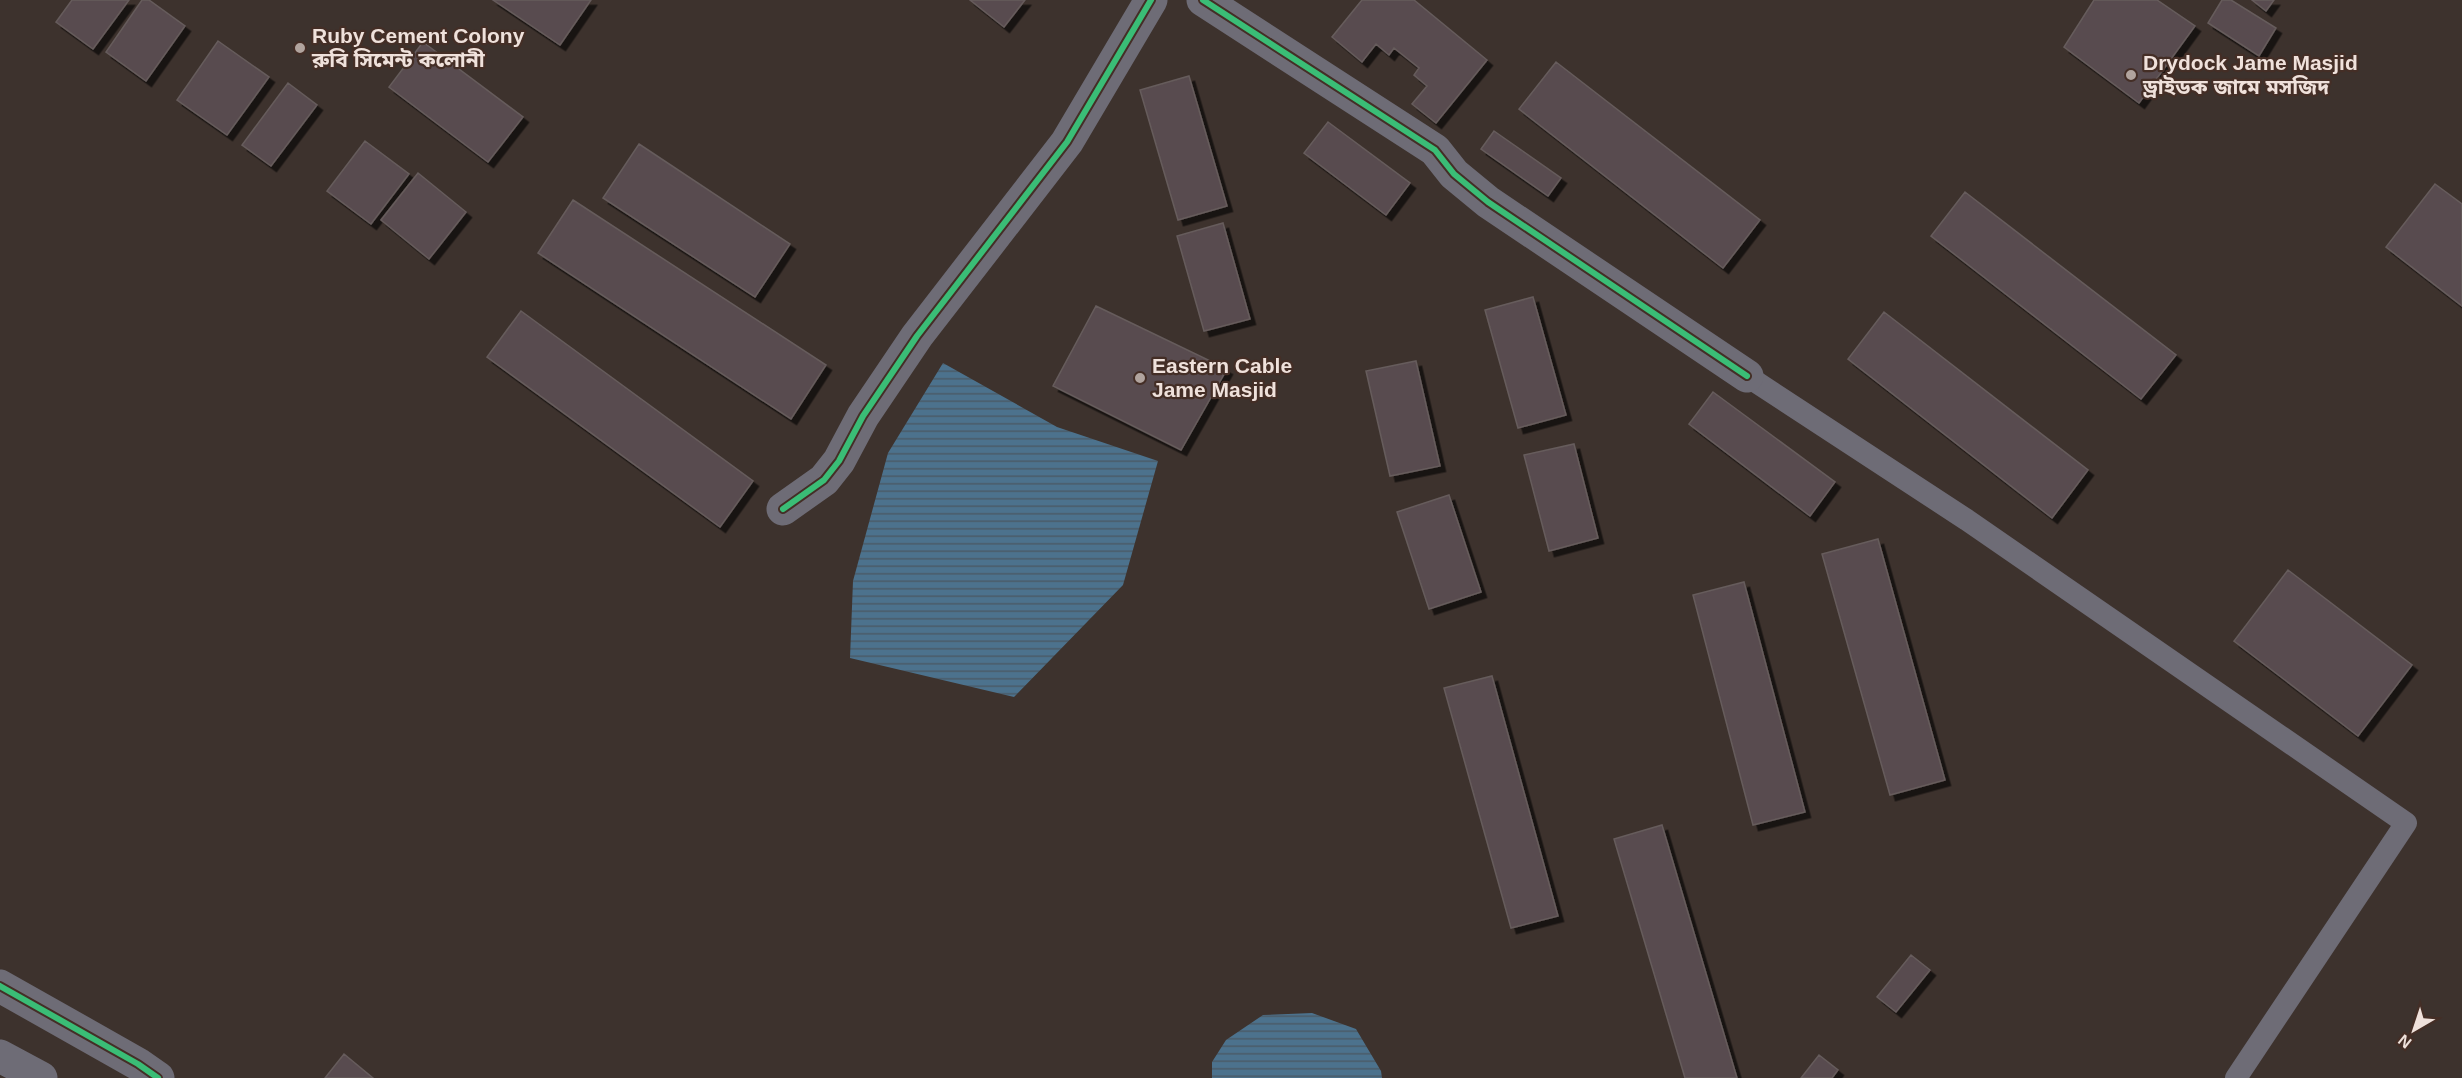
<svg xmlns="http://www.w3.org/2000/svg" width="2462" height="1078" font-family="Helvetica,'Noto Sans Bengali',sans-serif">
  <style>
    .water { fill: url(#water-rules) }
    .building { fill: #594c4f; stroke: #665c5c; stroke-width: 1.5; filter: url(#shadow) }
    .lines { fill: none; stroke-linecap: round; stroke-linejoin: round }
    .service { stroke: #6e6c76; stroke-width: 22 }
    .minor { stroke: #6e6c76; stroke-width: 33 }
    .cycleway-casing { stroke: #442e26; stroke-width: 10 }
    .cycleway { stroke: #3abd76; stroke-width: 6 }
    .poi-dot { fill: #b1a49e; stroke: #442e26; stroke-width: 2 }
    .labels { text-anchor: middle; stroke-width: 4.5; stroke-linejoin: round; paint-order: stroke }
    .poi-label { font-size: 21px; font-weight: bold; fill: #efe1db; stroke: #442e26; text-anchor: start }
  </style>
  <defs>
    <pattern id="water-rules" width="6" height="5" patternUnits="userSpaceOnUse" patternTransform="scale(1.5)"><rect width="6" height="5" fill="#4c728d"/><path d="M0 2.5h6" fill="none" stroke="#4a5b68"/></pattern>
    <filter id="shadow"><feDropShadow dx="5.5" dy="5.5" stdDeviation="0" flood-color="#0009"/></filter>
  </defs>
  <rect width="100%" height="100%" fill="#3d322d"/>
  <path class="water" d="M 943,363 L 1057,427 L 1158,461 L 1123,585 L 1014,697 L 850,658 L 853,581 L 888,453 Z
    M 1312,1013 L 1356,1029 L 1381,1071 L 1382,1078 L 1212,1078 L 1212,1062 L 1226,1040 L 1263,1015 Z"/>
  <path class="building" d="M 72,0 L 129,0 L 93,49 L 56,22 Z
    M 142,0 L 149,0 L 185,26 L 146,81 L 106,52 Z
    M 493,0 L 591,0 L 560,45 Z
    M 970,0 L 1025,0 L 1004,27 Z
    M 1362,0 L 1414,0 L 1487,60 L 1436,123 L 1412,104 L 1427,86 L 1414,75 L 1419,68 L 1394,48 L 1389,55 L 1376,44 L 1362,62 L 1332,37 Z
    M 2094,0 L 2157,0 L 2195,26 L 2139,103 L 2064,47 Z
    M 2222,0 L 2231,0 L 2276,28 L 2259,56 L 2208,23 Z
    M 2252,0 L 2274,0 L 2266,11 Z
    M 218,41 L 269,77 L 227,135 L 177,100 Z
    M 423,42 L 523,117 L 488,162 L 389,87 Z
    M 1556,62 L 1760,220 L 1723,268 L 1519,109 Z
    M 1189,76 L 1227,206 L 1178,220 L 1140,90 Z
    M 288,83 L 317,105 L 271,166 L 242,145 Z
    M 1328,122 L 1410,183 L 1386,215 L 1304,153 Z
    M 1494,131 L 1561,178 L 1548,196 L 1481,149 Z
    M 365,141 L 409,174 L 371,224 L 327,191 Z
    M 639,144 L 790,244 L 755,297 L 603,198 Z
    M 418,173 L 466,212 L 429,259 L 381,220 Z
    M 2435,184 L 2462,204 L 2462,306 L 2386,247 Z
    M 1965,192 L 2176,355 L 2141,399 L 1931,236 Z
    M 573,200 L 826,365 L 791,419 L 538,253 Z
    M 1223,223 L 1250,319 L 1204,331 L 1177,236 Z
    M 1533,297 L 1566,415 L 1518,428 L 1485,310 Z
    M 1096,306 L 1227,369 L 1181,450 L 1053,386 Z
    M 521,311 L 753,481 L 720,527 L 487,357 Z
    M 1884,312 L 2088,470 L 2052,518 L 1848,359 Z
    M 1416,361 L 1440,466 L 1390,476 L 1366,371 Z
    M 1713,392 L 1835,482 L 1810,516 L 1689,424 Z
    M 1574,444 L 1598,538 L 1549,551 L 1524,455 Z
    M 1449,495 L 1481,592 L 1429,609 L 1397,512 Z
    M 1878,539 L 1945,780 L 1890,795 L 1822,554 Z
    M 2288,570 L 2412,665 L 2358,736 L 2234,641 Z
    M 1744,582 L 1805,812 L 1753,825 L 1693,595 Z
    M 1492,676 L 1558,916 L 1511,928 L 1444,688 Z
    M 1662,825 L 1737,1078 L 1685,1078 L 1614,839 Z
    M 1911,955 L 1930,970 L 1896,1012 L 1877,997 Z
    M 344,1054 L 373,1078 L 325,1078 Z
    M 1819,1055 L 1838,1070 L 1832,1078 L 1801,1078 Z"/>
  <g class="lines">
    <path class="service" d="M 1747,376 L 1967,520 L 2406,823 L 2236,1078"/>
    <path class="minor" d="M 1203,0 L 1435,150 L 1454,174 L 1488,202 L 1747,376
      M 783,509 L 824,480 L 839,461 L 863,416 L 917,336 L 1067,142 L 1151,0
      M 0,986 L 138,1064 L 158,1078
      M 0,1056 L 41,1078"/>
    <g class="cycleway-casing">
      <path id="cycleway" d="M 1203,0 L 1435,150 L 1454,174 L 1488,202 L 1747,376
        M 783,509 L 824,480 L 839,461 L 863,416 L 917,336 L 1067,142 L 1151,0
        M 0,986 L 138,1064 L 158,1078"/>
    </g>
    <use href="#cycleway" class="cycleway"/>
  </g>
  <g class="poi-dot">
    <circle cx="300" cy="48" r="6"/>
    <circle cx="2131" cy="75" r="6"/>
    <circle cx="1140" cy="378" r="6"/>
  </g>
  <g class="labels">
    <g class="poi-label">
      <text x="312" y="43">Ruby Cement Colony<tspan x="312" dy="24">রুবি সিমেন্ট কলোনী</tspan></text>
      <text x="2143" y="70">Drydock Jame Masjid<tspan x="2143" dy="24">ড্রাইডক জামে মসজিদ</tspan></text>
      <text x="1152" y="373">Eastern Cable<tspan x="1152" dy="24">Jame Masjid</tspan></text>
    </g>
  </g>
  <g transform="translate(2414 1030) rotate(219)" stroke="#442e26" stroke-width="4.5" paint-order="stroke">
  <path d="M0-4.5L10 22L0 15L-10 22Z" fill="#efe1db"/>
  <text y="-9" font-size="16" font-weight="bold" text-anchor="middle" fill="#efe1db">N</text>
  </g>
</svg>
